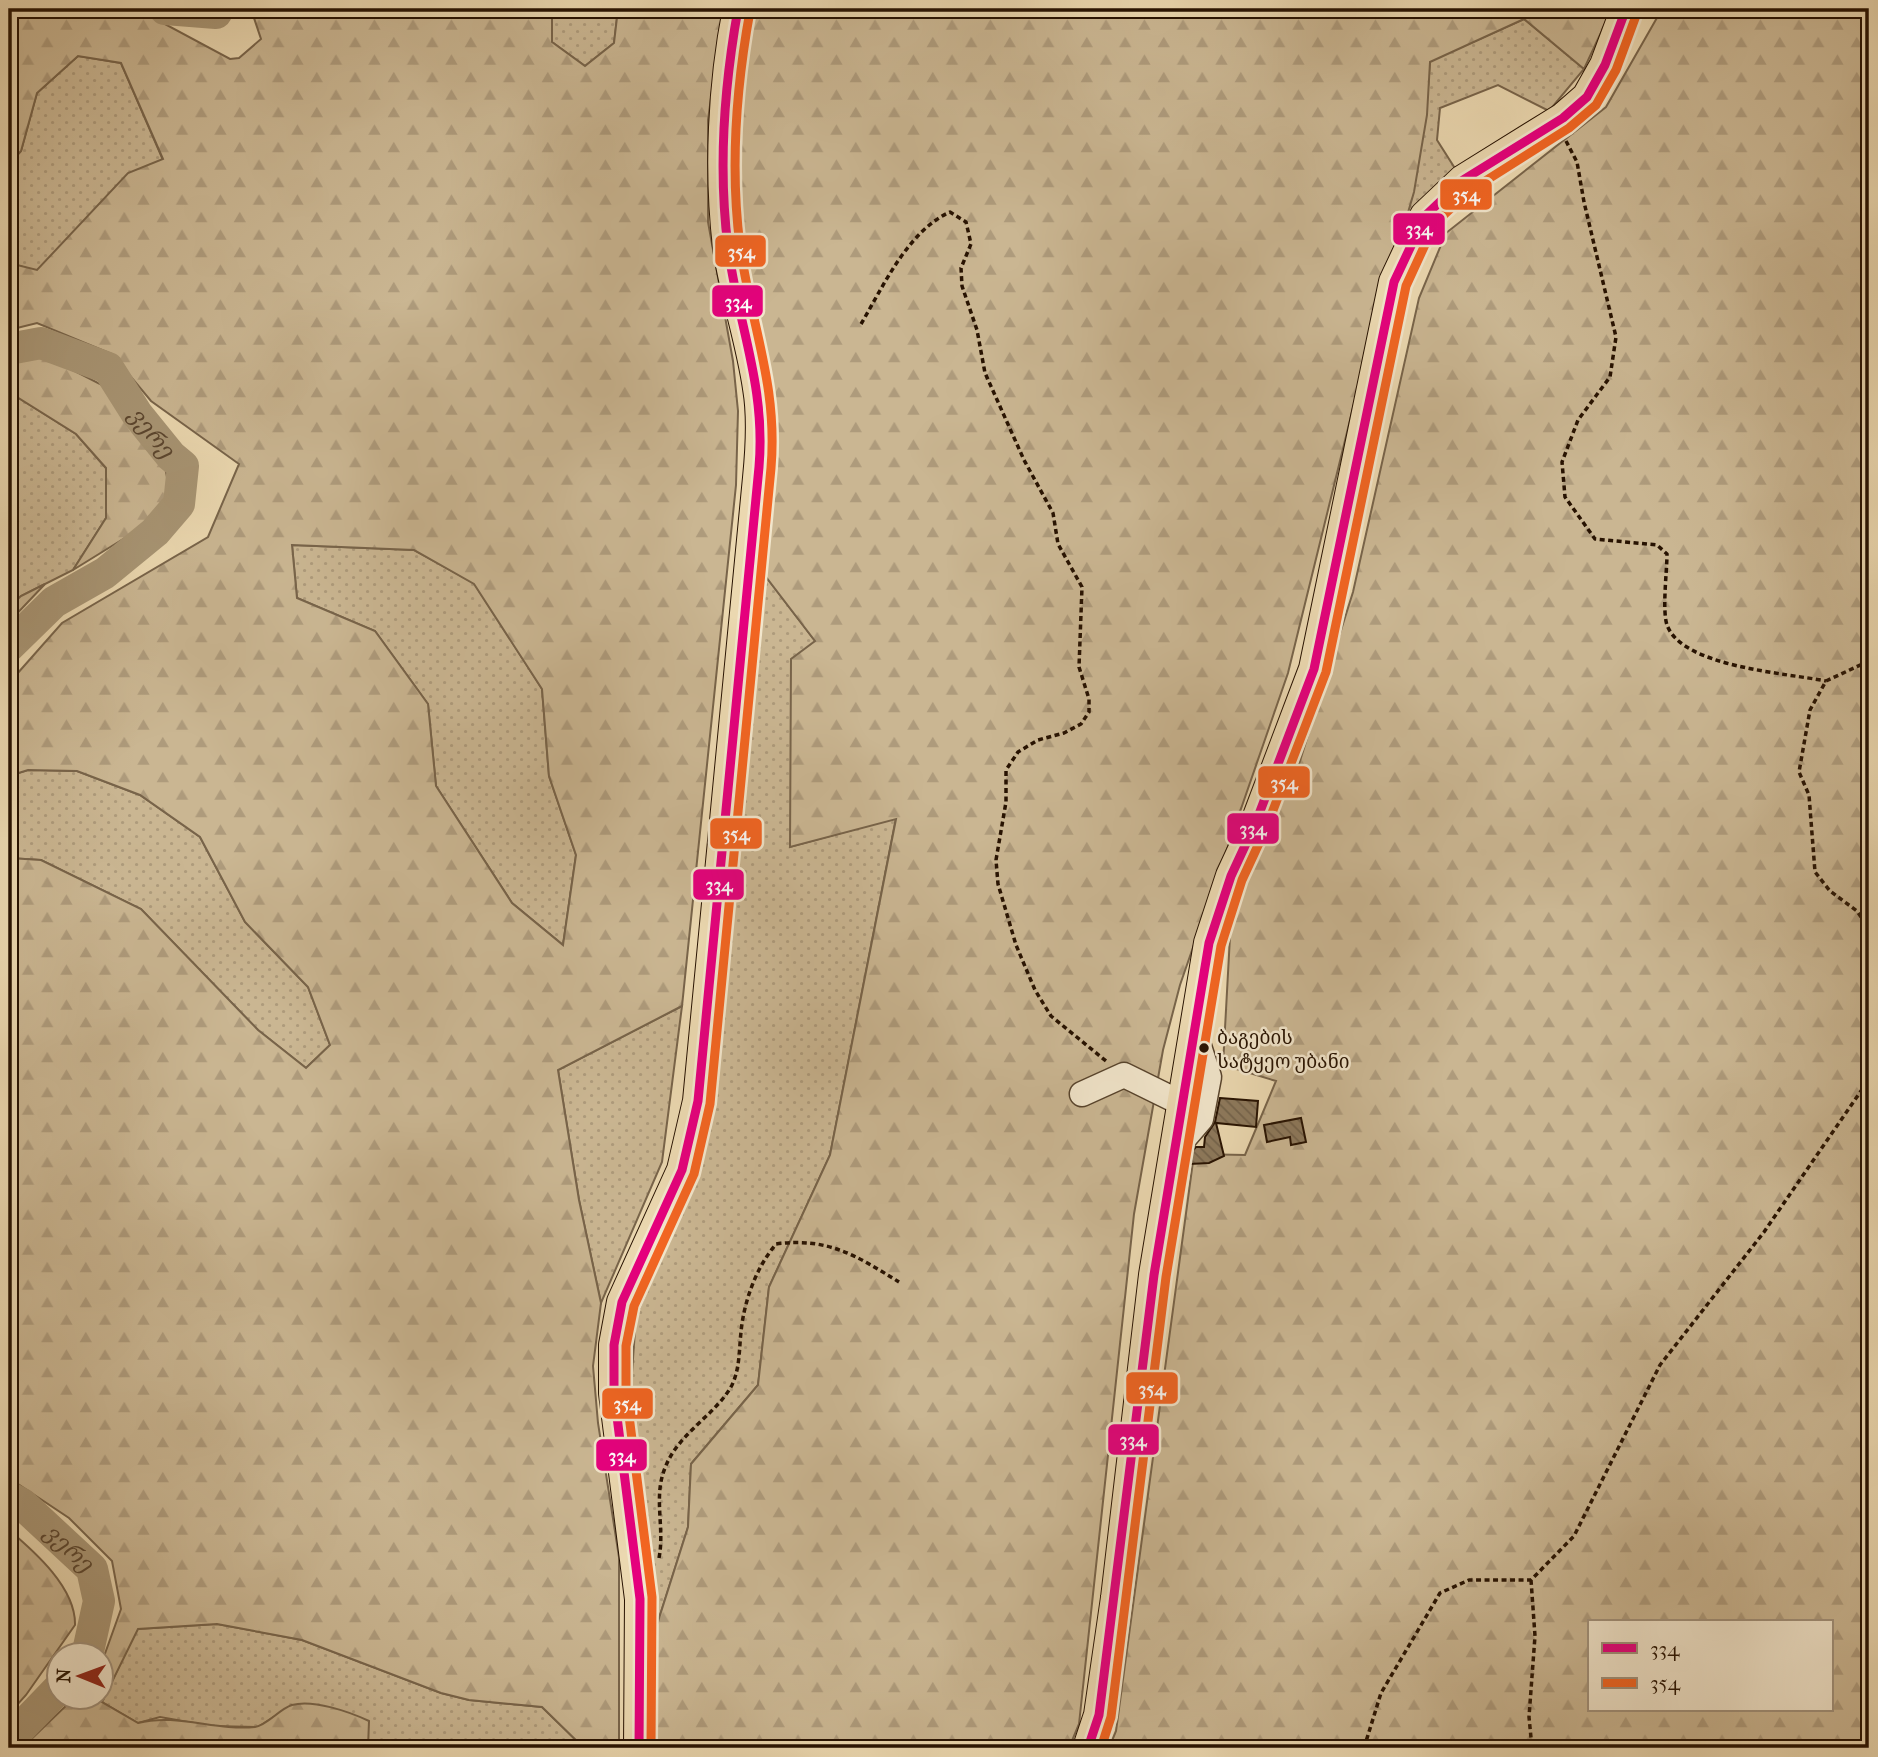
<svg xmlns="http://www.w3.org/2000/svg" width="1878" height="1757" font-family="'IM FELL French Canon','Noto Serif Georgian',serif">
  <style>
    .grass { fill: url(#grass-dots); stroke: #78644a; stroke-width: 2 }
    .forest { fill: url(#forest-firs); stroke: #78644a; stroke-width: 2; fill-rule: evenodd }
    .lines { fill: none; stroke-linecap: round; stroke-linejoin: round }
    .river { stroke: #a89574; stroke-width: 32 }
    .building { fill: url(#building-back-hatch); stroke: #271201; stroke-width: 2 }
    .minor-casing { stroke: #58442d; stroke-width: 27 }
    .major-casing { stroke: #271201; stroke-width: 32 }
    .path { stroke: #271201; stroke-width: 3.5; stroke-dasharray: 5 3.5; stroke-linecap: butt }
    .minor { stroke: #f2e6cc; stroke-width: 24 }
    .major { stroke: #ebd8b0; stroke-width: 30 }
    .bus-1-casing { stroke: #f2e6cc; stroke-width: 14 }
    .bus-2-casing { stroke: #f2e6cc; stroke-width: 14 }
    .bus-1 { stroke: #e5007d; stroke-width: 9 }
    .bus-2 { stroke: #f26522; stroke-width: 9 }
    .bus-dot { fill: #271201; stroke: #f2e6cc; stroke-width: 2.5 }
    .labels { text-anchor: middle; stroke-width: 5; stroke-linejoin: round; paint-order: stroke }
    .bus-label { font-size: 19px; fill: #271201; stroke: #f2e6cc; text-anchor: start }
    .water-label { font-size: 23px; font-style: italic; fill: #5b462f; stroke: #f2e6cc }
    .line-badge { stroke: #f2e6cc; stroke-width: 2.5 }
    .badge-label { font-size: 19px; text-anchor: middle; font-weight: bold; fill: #fff }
  </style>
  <defs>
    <pattern id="grass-dots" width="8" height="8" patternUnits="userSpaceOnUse" patternTransform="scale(1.75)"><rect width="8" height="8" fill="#cab692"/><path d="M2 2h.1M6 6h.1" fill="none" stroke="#ae9b7c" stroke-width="1.8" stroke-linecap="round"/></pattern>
    <pattern id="forest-firs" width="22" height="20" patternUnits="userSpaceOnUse" patternTransform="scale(1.75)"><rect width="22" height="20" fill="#cab692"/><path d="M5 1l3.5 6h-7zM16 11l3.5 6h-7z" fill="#ae9b7c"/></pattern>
    <pattern id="building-back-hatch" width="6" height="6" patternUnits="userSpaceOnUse" patternTransform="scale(1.75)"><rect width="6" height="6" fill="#8d795c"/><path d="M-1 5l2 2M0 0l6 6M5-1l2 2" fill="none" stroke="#73624a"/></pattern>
  </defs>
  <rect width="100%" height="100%" fill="#ebd8b0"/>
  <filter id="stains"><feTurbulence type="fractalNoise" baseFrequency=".00286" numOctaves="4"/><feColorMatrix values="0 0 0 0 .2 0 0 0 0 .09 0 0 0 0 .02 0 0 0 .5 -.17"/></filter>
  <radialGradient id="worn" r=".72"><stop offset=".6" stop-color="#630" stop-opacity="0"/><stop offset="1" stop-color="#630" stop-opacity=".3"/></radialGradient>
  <path class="grass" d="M 552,9 L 618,9 L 614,43 L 585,66 L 552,42 Z
    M 1524,19 L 1584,69 L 1549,111 L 1498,85 L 1440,108 L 1437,140 L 1456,170 L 1395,255 C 1414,191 1426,128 1430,61 Z
    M 78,56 L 121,63 L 163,160 L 128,174 L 37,271 L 9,263 L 9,164 L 21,151 L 37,93 Z
    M 9,392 L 76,434 L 106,468 L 106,518 L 73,570 L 21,596 L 9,607 Z
    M 292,545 L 414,550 L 474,583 L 542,689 L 549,776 L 576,855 L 563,945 L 512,903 L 436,786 L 428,704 L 375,631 L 297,598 Z
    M 763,573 L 815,641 L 790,847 L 896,818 L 830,1155 L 769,1287 L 758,1385 L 691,1464 L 688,1527 L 655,1631 L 630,1401 L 636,1316 L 674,1230 L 701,1145 Z
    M 28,770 L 77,771 L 140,795 L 200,837 L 245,922 L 308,987 L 330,1045 L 306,1068 L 258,1030 L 141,909 L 41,860 L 9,858 L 9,776 Z
    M 682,1006 L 662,1162 L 601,1303 L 579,1200 L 558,1070 Z
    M 217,1624 L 302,1640 L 441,1693 L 469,1700 L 542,1707 L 584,1748 L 368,1748 L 369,1745 L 292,1705 L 258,1727 L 211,1726 L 160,1717 L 138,1723 L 102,1702 L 137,1629 Z"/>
  <path class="forest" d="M 17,9 L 137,9 L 230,59 L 239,58 L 261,39 L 251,9 L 552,9 L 552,42 L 585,66 L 614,43 L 618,9 L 723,9 L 708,120 L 708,222 L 733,361 L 738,411 L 736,485 L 682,1006 L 558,1070 L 579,1200 L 601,1303 L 593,1366 L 598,1423 L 619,1557 L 619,1748 L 584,1748 L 542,1707 L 469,1700 L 441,1693 L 302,1640 L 217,1624 L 138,1629 L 102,1702 L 138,1723 C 177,1713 215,1731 255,1727 C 268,1725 279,1709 292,1705 C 313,1699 350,1712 369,1721 L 368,1748 L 22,1748 L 74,1698 L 102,1698 L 102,1662 L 121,1609 L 112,1561 L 69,1518 L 9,1478 L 9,858 L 41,860 L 141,909 L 258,1030 L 306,1068 L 330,1045 L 308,987 L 245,922 L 200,837 L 140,795 L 77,771 L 28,770 L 9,776 L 9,683 L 62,623 L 208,537 L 239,464 L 151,401 L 112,354 L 37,323 L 9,330 L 9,263 L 37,270 L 128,173 L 163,159 L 121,63 L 78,56 L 37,93 L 21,151 L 9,164 L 9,18 ZM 292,545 L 414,550 L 474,584 L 542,689 L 549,776 L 576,855 L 563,945 L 512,903 L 436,786 L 428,704 L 375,631 L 297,598 Z
    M 750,9 L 1612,9 L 1584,69 L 1524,19 L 1430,62 L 1427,115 L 1414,192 L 1364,363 L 1288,673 L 1180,985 L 1163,1050 L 1134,1214 L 1079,1724 L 1069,1748 L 656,1748 L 655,1631 L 688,1527 L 691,1464 L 758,1385 L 769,1287 L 830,1155 L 896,819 L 790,847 L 791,659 L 815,641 L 763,573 L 778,429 L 737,214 L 738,123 Z
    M 1662,9 L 1869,9 L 1869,1748 L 1109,1748 L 1116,1731 L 1194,1154 L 1245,1155 L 1276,1081 L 1223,1065 L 1231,918 L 1299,764 L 1353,592 L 1419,298 L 1446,233 L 1606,107 ZM 1589,1622 L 1831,1622 L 1831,1710 L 1589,1710 Z
    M 35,356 L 65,366 L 104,386 L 164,461 L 170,493 L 162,509 L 141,528 L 73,570 L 106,518 L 106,468 L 76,434 L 9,392 L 9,363 Z
    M 45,584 L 9,622 L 9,607 L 21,596 Z
    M 9,1530 C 35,1552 76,1588 75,1625 L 26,1695 L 9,1714 Z"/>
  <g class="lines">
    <g class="river">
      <path d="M 165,9 L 216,13 L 218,9"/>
      <path id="s1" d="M 9,349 L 41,343 L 108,368 L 137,414 L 171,456 L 183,466 L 179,504 L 155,532 L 105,573 L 54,602 L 9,646"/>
      <path id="s2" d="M 9,1497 L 22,1504 L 92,1569 L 99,1601 L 87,1656"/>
      <path d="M 9,1740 L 60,1687"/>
    </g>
  </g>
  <path class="building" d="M 1220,1098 L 1258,1101 L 1256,1127 L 1216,1123 L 1224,1156 L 1209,1163 L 1190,1164 L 1192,1152 L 1196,1147 L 1204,1147 L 1205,1137 L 1215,1122 Z
    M 1301,1118 L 1306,1142 L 1291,1145 L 1290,1137 L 1267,1142 L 1264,1125 Z"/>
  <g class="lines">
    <g class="minor-casing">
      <path id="minor" d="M 1082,1094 L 1124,1075 L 1183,1104
        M 1175,1149 L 1201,1119 L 1209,1077 L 1195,1034"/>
    </g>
    <g class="major-casing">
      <path id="major" d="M 639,1748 L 640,1599 L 614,1393 L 614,1345 L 622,1302 L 682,1170 L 698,1101 L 758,478 C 761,448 763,417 758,388 C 751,340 735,295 728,247 C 719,170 723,85 738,9
        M 1088,1748 L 1099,1715 L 1116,1598 L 1154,1275 L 1209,943 L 1231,876 L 1256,822 L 1314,669 L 1394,282 L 1425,216 L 1463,180 L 1563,118 L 1587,97 L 1605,65 L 1626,9"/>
    </g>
    <path class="path" d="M 1566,141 L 1577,162 L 1584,202 L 1616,337 L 1610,377 L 1578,420 L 1562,462 L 1565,497 L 1595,539 L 1657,545 L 1667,554 C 1667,571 1662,610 1667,625 C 1682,667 1786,673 1826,681
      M 861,324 C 884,285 908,231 950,212 L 966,222 L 971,244 L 961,268 L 962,286 L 977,330 L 985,373 L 1024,460 L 1053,513 L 1058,544 L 1082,587 L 1079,667 L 1089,699 L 1089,712 L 1081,724 L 1064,733 L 1038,740 L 1018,752 L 1006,770 L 1006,802 L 996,860 L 998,884 L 1016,945 L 1035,990 L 1051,1016 L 1106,1061
      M 1869,661 L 1826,681 L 1810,710 L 1799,772 L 1809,795 L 1815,872 L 1830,891 L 1857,911 L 1869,929
      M 1869,1000 L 1865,1024 L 1869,1042
      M 659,1558 C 665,1528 653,1497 665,1468 C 678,1433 716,1415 732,1385 C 740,1368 739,1350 741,1332 C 744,1301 756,1268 776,1244 C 828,1237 857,1256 899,1282
      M 1531,1580 L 1535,1636 L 1529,1717 L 1532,1748
      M 1364,1748 L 1381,1693 L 1440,1593 L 1469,1580 L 1531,1580 L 1574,1536 L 1660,1365 L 1764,1232 L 1863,1088 L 1869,1072"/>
    <use href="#minor" class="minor"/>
    <use href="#major" class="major"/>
    <g class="bus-1-casing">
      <path id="bus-1" d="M 639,1748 L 640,1599 L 614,1393 L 614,1345 L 622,1302 L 682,1170 L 698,1101 L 759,467 C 766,385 738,325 728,247 C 718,168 724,87 738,9
        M 1088,1748 L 1099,1715 L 1154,1275 L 1209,943 L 1231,876 L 1256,822 L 1314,669 L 1394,282 L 1425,216 L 1463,180 L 1563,118 L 1587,97 L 1605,65 L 1626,9"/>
    </g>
    <g class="bus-2-casing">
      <path id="bus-2" d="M 651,1748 L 652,1597 L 626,1392 L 626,1346 L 634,1306 L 694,1174 L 710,1104 L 771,468 C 778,385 751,325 740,246 C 730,168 736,88 750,11
        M 1101,1748 L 1111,1717 L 1166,1277 L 1221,946 L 1242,880 L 1267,826 L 1326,672 L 1406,286 L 1435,223 L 1471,190 L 1569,128 L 1596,105 L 1616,70 L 1637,13"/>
    </g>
    <use href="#bus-1" class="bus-1"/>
    <use href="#bus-2" class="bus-2"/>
  </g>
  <circle class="bus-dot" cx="1204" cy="1048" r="6"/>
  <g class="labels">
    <g class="bus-label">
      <text x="1217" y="1044">ბაგების<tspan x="1217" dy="24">სატყეო უბანი</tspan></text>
    </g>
    <g class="water-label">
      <text dy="8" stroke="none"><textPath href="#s1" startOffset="182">ვერე</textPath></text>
      <text dy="8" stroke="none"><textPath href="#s2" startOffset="79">ვერე</textPath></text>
    </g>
  </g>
  <g class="line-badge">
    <rect x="1439" y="178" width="54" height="33" rx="7" fill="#f26522"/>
    <rect x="1392" y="212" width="54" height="34" rx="7" fill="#e5007d"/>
    <rect x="714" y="234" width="53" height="34" rx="7" fill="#f26522"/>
    <rect x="711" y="284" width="53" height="34" rx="7" fill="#e5007d"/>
    <rect x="1257" y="765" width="54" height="34" rx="7" fill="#f26522"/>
    <rect x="1226" y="812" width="54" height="33" rx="7" fill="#e5007d"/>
    <rect x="709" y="817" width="54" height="33" rx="7" fill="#f26522"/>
    <rect x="692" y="868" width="53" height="33" rx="7" fill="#e5007d"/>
    <rect x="1125" y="1371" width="54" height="34" rx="7" fill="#f26522"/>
    <rect x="601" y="1387" width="53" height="33" rx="7" fill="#f26522"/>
    <rect x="1107" y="1423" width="53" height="33" rx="7" fill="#e5007d"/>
    <rect x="595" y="1438" width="53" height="34" rx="7" fill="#e5007d"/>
  </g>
  <g class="badge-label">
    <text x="1466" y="201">354</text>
    <text x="1419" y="235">334</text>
    <text x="741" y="258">354</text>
    <text x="738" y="308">334</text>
    <text x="1284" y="789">354</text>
    <text x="1253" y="835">334</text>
    <text x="736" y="840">354</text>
    <text x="719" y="891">334</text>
    <text x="1152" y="1395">354</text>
    <text x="627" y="1410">354</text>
    <text x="1133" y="1446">334</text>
    <text x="622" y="1462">334</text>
  </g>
  <rect width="1878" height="1757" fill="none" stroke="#ebd8b0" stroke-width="35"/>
  <rect x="10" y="10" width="1857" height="1736" fill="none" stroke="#271201" stroke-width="3.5"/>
  <rect x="18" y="18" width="1843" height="1722" fill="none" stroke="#271201" stroke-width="2"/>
  <rect x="1588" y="1620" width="245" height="91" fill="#f2e6cc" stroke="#a1917b" stroke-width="2"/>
  <rect x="1602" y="1643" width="35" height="10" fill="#e5007d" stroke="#a1917b" stroke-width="2"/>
  <text x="1650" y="1656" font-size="21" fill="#271201">334</text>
  <rect x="1602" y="1678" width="35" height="10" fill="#f26522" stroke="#a1917b" stroke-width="2"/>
  <text x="1650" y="1690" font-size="21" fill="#271201">354</text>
  <g transform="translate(80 1676) rotate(271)"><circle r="33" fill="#f2e6cc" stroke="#a1917b" stroke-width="2"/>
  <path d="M0-5L12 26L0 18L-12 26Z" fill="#8f2418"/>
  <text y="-10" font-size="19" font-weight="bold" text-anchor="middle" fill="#271201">N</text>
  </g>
  <rect width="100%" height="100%" filter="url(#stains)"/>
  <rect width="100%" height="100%" fill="url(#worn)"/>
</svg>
